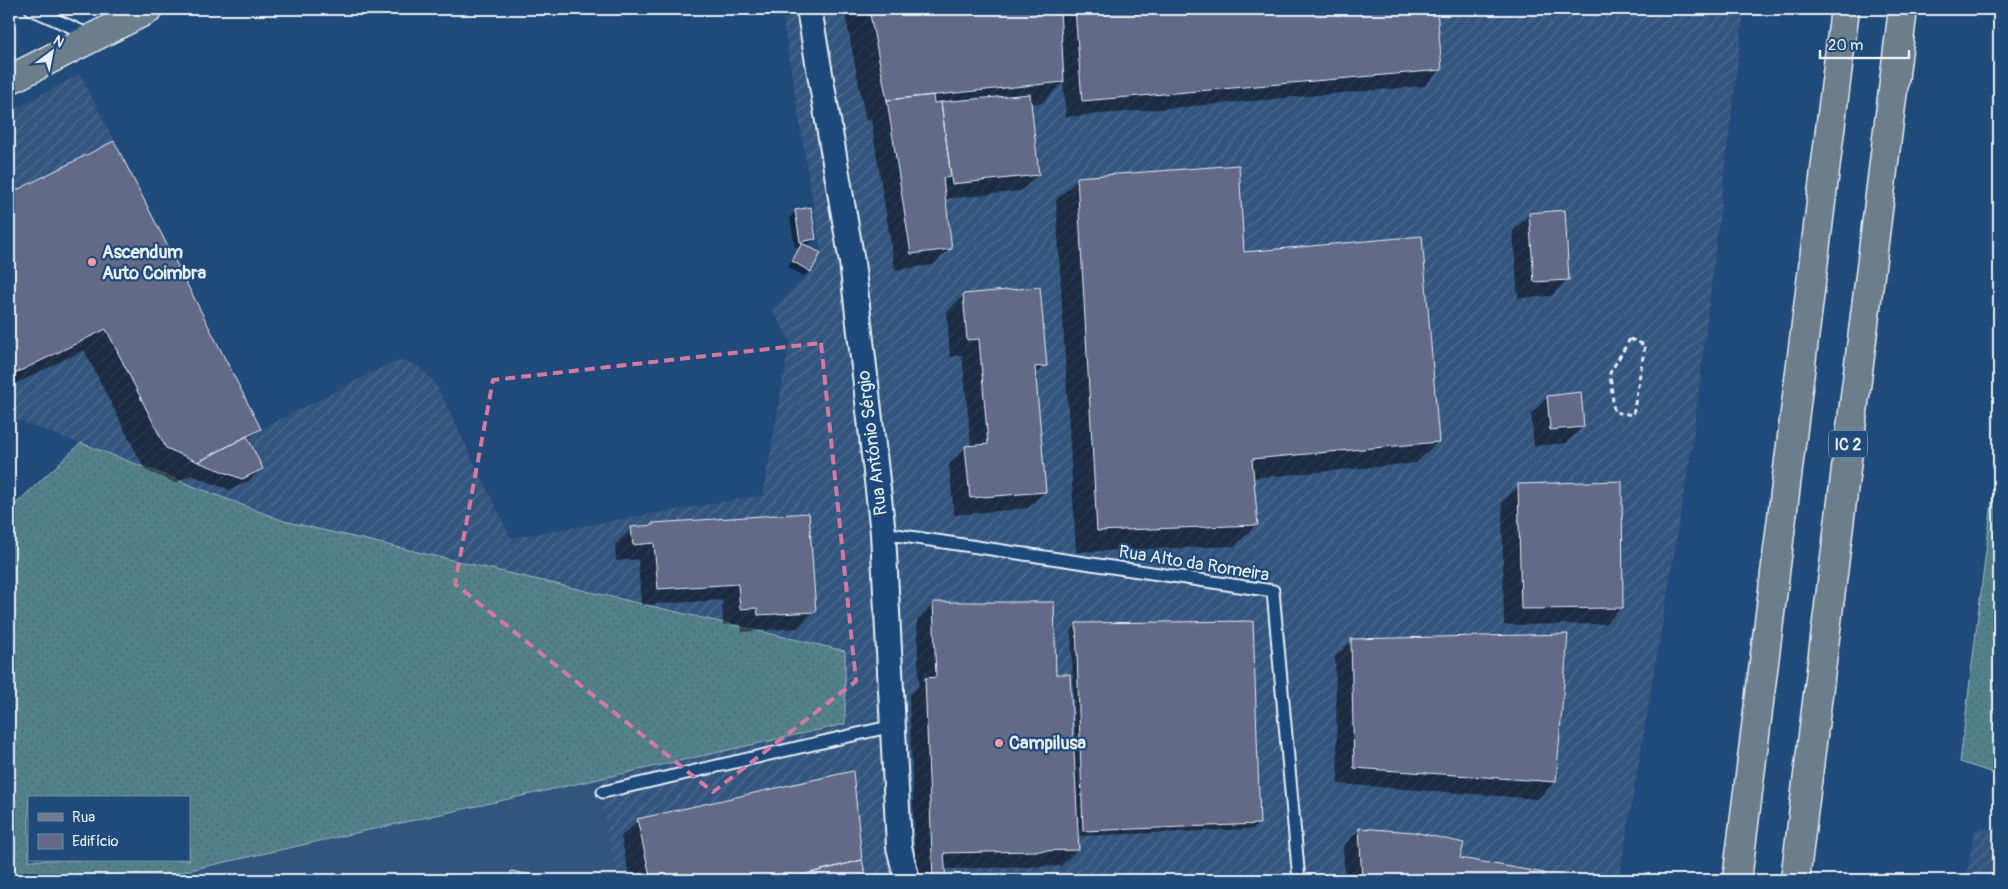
<svg xmlns="http://www.w3.org/2000/svg" width="2008" height="889" font-family="Pangolin,sans-serif">
  <style>
    .built { fill: #33547e }
    .industrial { fill: url(#industrial-furrows) }
    .grass { fill: url(#grass-dots); stroke: #9eb9c1; fill-rule: evenodd }
    .shadow { fill: #0007 }
    .building { fill: #626a88; stroke: #e8f1f8 }
    .lines { fill: none; stroke-linecap: round; stroke-linejoin: round }
    .service-casing { stroke: #e8f1f8; stroke-width: 15 }
    .minor-casing { stroke: #e8f1f8; stroke-width: 28 }
    .primary-casing { stroke: #e8f1f8; stroke-width: 31 }
    .trunk-casing { stroke: #e8f1f8; stroke-width: 31 }
    .path { stroke: #e8f1f8; stroke-width: 3; stroke-dasharray: 5 4; stroke-linecap: butt }
    .service { stroke: #1f4a7a; stroke-width: 11 }
    .minor { stroke: #1f4a7a; stroke-width: 24 }
    .primary { stroke: #6c7d8b; stroke-width: 28 }
    .trunk { stroke: #6c7d8b; stroke-width: 28 }
    .marked { fill: none; stroke: #d37aa2; stroke-width: 4; stroke-dasharray: 10 6; stroke-linejoin: round }
    .poi-dot { fill: #ff9aa2; stroke: #1f4a7a; stroke-width: 2 }
    .labels { text-anchor: middle; stroke-width: 4.5; stroke-linejoin: round; paint-order: stroke }
    .shield { fill: #1f4a7a; stroke: #acbfd2; stroke-width: 1 }
    .shield-label { font-size: 16px; font-weight: bold; fill: #e8f1f8 }
    .poi-label { font-size: 18px; font-weight: bold; fill: #e8f1f8; stroke: #1f4a7a; text-anchor: start }
    .street-label { font-size: 18px; fill: #e8f1f8; stroke: #1f4a7a }
  </style>
  <defs>
    <pattern id="industrial-furrows" width="10" height="10" patternUnits="userSpaceOnUse" patternTransform="scale(1.25)"><rect width="10" height="10" fill="#33547e"/><path d="M-1 1l2-2M0 10L10 0M9 11l2-2" fill="none" stroke="#516d91"/></pattern>
    <pattern id="grass-dots" width="8" height="8" patternUnits="userSpaceOnUse" patternTransform="scale(1.25)"><rect width="8" height="8" fill="#53818a"/><path d="M2 2h.1M6 6h.1" fill="none" stroke="#4d676d" stroke-width="1.8" stroke-linecap="round"/></pattern>
  </defs>
  <rect width="100%" height="100%" fill="#1f4a7a"/>
  <filter id="ink" filterUnits="userSpaceOnUse"><feTurbulence type="fractalNoise" baseFrequency=".02" numOctaves="2"/><feDisplacementMap in="SourceGraphic" scale="10" xChannelSelector="R" yChannelSelector="G"/><feConvolveMatrix kernelMatrix="1 2 1 2 8 2 1 2 1" color-interpolation-filters="sRGB"/></filter>
  <g filter="url(#ink)">
    <path class="built" d="M 597,779 L 616,880 L 145,880 Z"/>
    <path class="industrial" d="M 781,9 L 1744,9 L 1692,447 L 1619,880 L 616,880 L 597,779 L 845,724 L 284,521 L 9,417 L 9,112 L 80,74 L 261,429 L 393,362 L 404,361 L 416,365 L 427,374 L 437,386 L 511,538 L 763,495 L 790,341 L 772,310 L 811,272 L 821,253 Z
      M 1999,827 L 1999,880 L 1966,880 L 1974,830 Z"/>
    <path class="grass" d="M 81,443 L 284,521 L 845,651 L 845,724 L 145,880 L 9,880 L 9,510 ZM 29,798 L 189,798 L 189,860 L 29,860 Z
      M 1999,445 L 1999,775 L 1960,762 Z"/>
    <path class="shadow" d="M 844,9 L 1436,9 L 1441,70 L 1424,86 L 1066,117 L 1063,82 L 1042,103 L 1030,104 L 1038,175 L 1021,191 L 944,199 L 950,249 L 933,265 L 895,270 L 871,120 L 866,121 Z
      M 114,142 L 260,429 L 248,440 L 262,468 L 250,480 L 230,490 L 191,475 L 176,483 L 145,470 L 84,350 L 9,387 L 9,196 Z
      M 1078,179 L 1243,253 L 1437,442 L 1416,463 L 1252,478 L 1256,525 L 1235,546 L 1076,552 L 1056,200 Z
      M 796,211 L 815,239 L 809,244 L 804,245 L 810,271 L 804,276 L 788,267 L 801,246 L 795,247 L 790,217 Z
      M 1530,214 L 1568,279 L 1551,296 L 1518,298 L 1513,231 Z
      M 964,295 L 1046,365 L 1035,376 L 1045,492 L 1028,508 L 954,515 L 949,464 L 966,447 L 971,446 L 962,355 L 950,357 L 947,312 Z
      M 1548,397 L 1583,426 L 1566,443 L 1534,446 L 1531,414 Z
      M 1519,486 L 1622,607 L 1605,624 L 1504,625 L 1502,502 Z
      M 632,528 L 815,611 L 798,628 L 742,632 L 741,624 L 723,625 L 722,600 L 641,605 L 638,559 L 616,561 L 615,545 Z
      M 934,603 L 1054,675 L 1073,747 L 1075,747 L 1071,630 L 1076,624 L 1259,823 L 1253,829 L 1077,836 L 1077,850 L 1061,866 L 944,869 L 944,880 L 916,880 L 909,696 L 919,686 L 917,620 Z
      M 1352,640 L 1555,782 L 1538,799 L 1338,784 L 1335,657 Z
      M 638,821 L 861,860 L 865,880 L 630,880 L 621,837 Z
      M 1360,829 L 1459,859 L 1542,874 L 1541,880 L 1345,880 L 1343,846 Z
      M 1999,843 L 1999,880 L 1990,880 L 1995,848 Z
      M 511,872 L 550,880 L 503,880 Z"/>
    <path class="building" d="M 869,9 L 1060,9 L 1064,82 L 887,100 Z
      M 1075,9 L 1437,9 L 1442,70 L 1082,101 Z
      M 1030,94 L 1039,175 L 952,184 L 941,102 Z
      M 933,95 L 934,103 L 941,102 L 951,177 L 943,178 L 952,249 L 911,254 L 887,100 Z
      M 114,141 L 261,429 L 198,462 L 166,448 L 106,329 L 14,374 L 9,372 L 9,194 Z
      M 1239,165 L 1244,252 L 1422,236 L 1439,442 L 1252,459 L 1258,525 L 1097,531 L 1077,177 Z
      M 811,207 L 816,239 L 800,242 L 795,210 Z
      M 1565,210 L 1569,280 L 1534,282 L 1529,213 Z
      M 802,243 L 821,253 L 811,272 L 792,261 Z
      M 1040,287 L 1047,366 L 1035,367 L 1046,492 L 970,498 L 965,446 L 988,444 L 979,339 L 967,340 L 963,294 Z
      M 1581,392 L 1584,427 L 1550,430 L 1547,396 Z
      M 247,436 L 263,469 L 242,479 L 198,462 Z
      M 1622,481 L 1623,608 L 1521,609 L 1518,484 Z
      M 809,513 L 816,612 L 758,615 L 757,608 L 740,609 L 738,584 L 658,589 L 654,543 L 633,545 L 631,527 L 653,525 L 653,523 Z
      M 933,602 L 1054,602 L 1056,674 L 1070,674 L 1079,850 L 944,853 L 946,880 L 933,880 L 925,678 L 936,677 Z
      M 1253,621 L 1260,824 L 1083,831 L 1076,623 Z
      M 1568,634 L 1556,782 L 1354,768 L 1351,639 Z
      M 853,771 L 862,860 L 782,880 L 651,880 L 637,819 Z
      M 1359,828 L 1414,832 L 1464,843 L 1460,858 L 1544,873 L 1543,880 L 1362,880 Z
      M 1999,845 L 1999,880 L 1994,880 Z
      M 862,860 L 867,880 L 782,880 Z
      M 511,871 L 552,879 L 551,880 L 509,880 Z"/>
    <g class="lines">
      <g class="service-casing">
        <path id="service" d="M 31,9 L 92,36
          M 883,533 L 1273,591 L 1299,880
          M 603,792 L 893,726"/>
      </g>
      <g class="minor-casing">
        <path id="minor" d="M 809,9 L 852,262 L 883,533 L 899,847 L 907,880"/>
      </g>
      <g class="primary-casing">
        <path id="primary" d="M 9,80 L 149,9"/>
      </g>
      <g class="trunk-casing">
        <path id="trunk" d="M 1737,880 L 1845,9
          M 1795,880 L 1903,9"/>
      </g>
      <path class="path" d="M 1630,339 L 1645,345 L 1633,415 L 1614,412 L 1610,373 Z"/>
      <use href="#service" class="service"/>
      <use href="#minor" class="minor"/>
      <use href="#primary" class="primary"/>
      <use href="#trunk" class="trunk"/>
    </g>
  </g>
  <path class="marked" d="M 821,343 L 856,681 L 713,792 L 455,584 L 493,380 Z"/>
  <g class="poi-dot">
    <circle cx="92" cy="262" r="5"/>
    <circle cx="999" cy="743" r="5"/>
  </g>
  <g class="labels">
    <rect class="shield" x="1829" y="430.5" width="38" height="27" rx="4"/>
    <g class="shield-label">
      <text x="1848" y="450">IC 2</text>
    </g>
    <g class="poi-label">
      <text x="102" y="258">Ascendum<tspan x="102" dy="21">Auto Coimbra</tspan></text>
      <text x="1009" y="749">Campilusa</text>
    </g>
    <g class="street-label">
      <text transform="translate(872 443) rotate(-97)" y="6">Rua António Sérgio</text>
      <text transform="translate(1194 563) rotate(9)" y="6">Rua Alto da Romeira</text>
    </g>
  </g>
  <rect width="2008" height="889" fill="none" stroke="#1f4a7a" stroke-width="30"/>
  <rect x="15" y="15" width="1978" height="859" fill="none" stroke="#e8f1f8" stroke-width="2" filter="url(#ink)"/>
  <rect x="28" y="796" width="162" height="65" fill="#1f4a7a" stroke="#6f8dac"/>
  <rect x="38" y="813" width="25" height="8" fill="#6c7d8b" stroke="#6f8dac"/>
  <text x="72" y="822" font-size="15" fill="#e8f1f8">Rua</text>
  <rect x="38" y="834" width="25" height="15" fill="#626a88" stroke="#6f8dac"/>
  <text x="72" y="846" font-size="15" fill="#e8f1f8">Edifício</text>
  <g transform="translate(52 52) rotate(32)" stroke="#1f4a7a" stroke-width="4" paint-order="stroke">
  <path d="M0-4L9 19L0 12L-9 19Z" fill="#e8f1f8"/>
  <text y="-8" font-size="14" font-weight="bold" text-anchor="middle" fill="#e8f1f8">N</text>
  </g>
  <path d="M1820 50v8h89v-8" fill="none" stroke="#e8f1f8" stroke-width="2.5"/>
  <text x="1828" y="50" font-size="15" fill="#e8f1f8" stroke="#1f4a7a" stroke-width="4" paint-order="stroke">20 m</text>
</svg>
